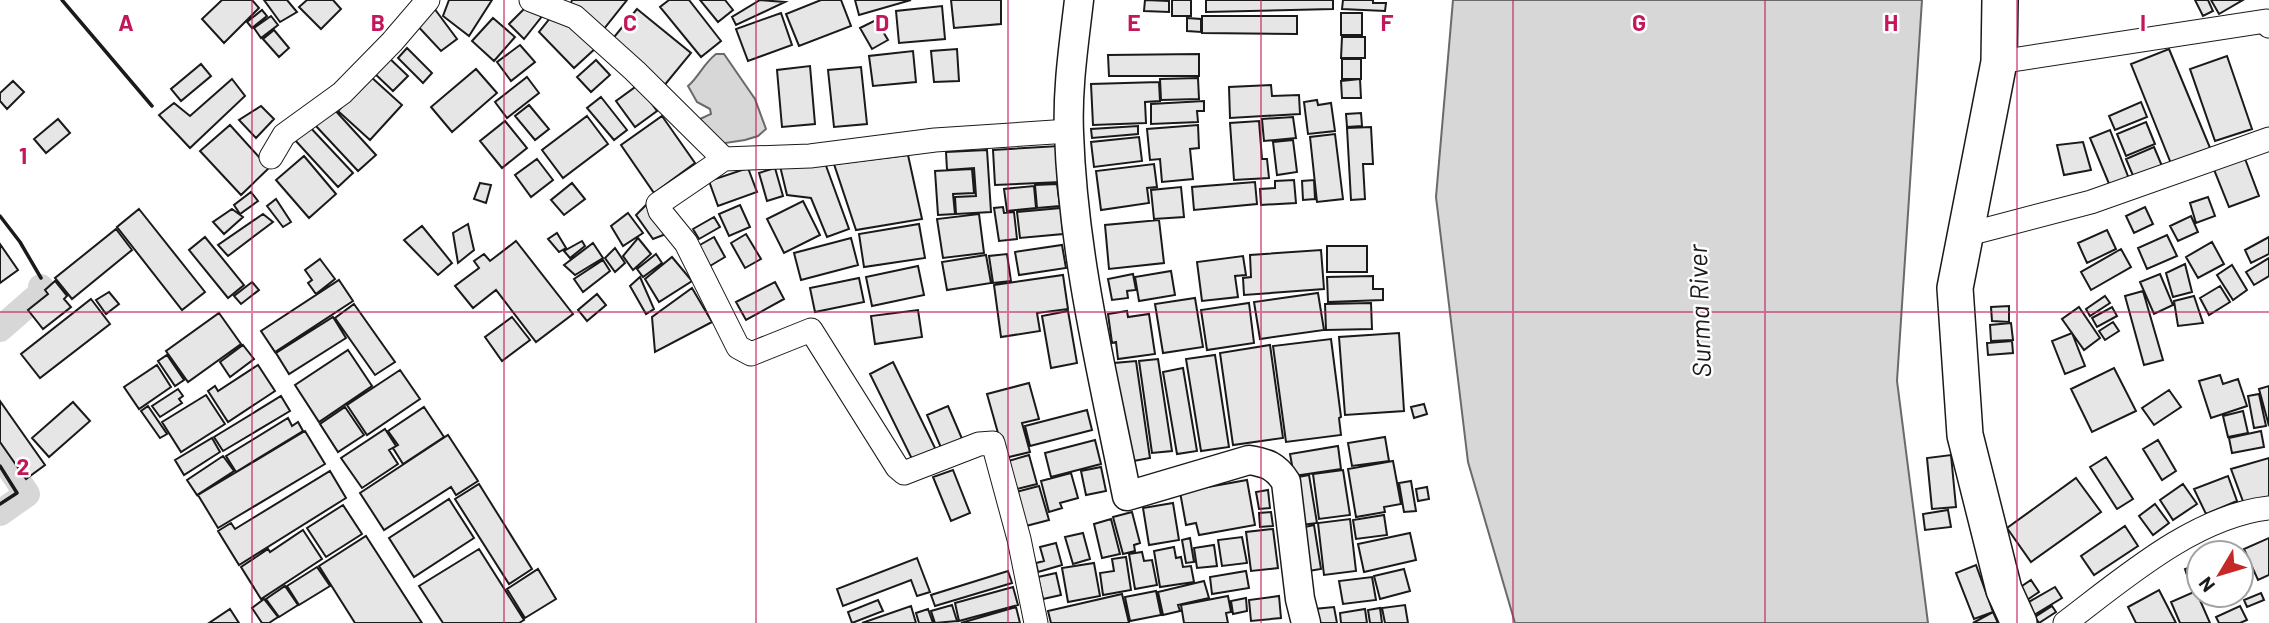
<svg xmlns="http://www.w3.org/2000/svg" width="2269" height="623" font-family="Barlow,sans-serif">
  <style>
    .water { fill: #d7d7d7; stroke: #6a6a6a; stroke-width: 2 }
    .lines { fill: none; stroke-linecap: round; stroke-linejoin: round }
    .canal { stroke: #d7d7d7; stroke-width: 26 }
    .building { fill: #e6e6e6; stroke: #1a1a1a; stroke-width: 2 }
    .minor-casing { stroke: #1a1a1a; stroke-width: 25 }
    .tertiary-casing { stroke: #1a1a1a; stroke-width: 31 }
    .primary-casing { stroke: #1a1a1a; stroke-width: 38 }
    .minor { stroke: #fff; stroke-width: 23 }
    .tertiary { stroke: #fff; stroke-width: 28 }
    .primary { stroke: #fff; stroke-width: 35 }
    .wall { stroke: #1a1a1a; stroke-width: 3.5 }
    .grid { fill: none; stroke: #c2185b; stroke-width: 2; stroke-opacity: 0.55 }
    .labels { text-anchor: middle; stroke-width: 5; stroke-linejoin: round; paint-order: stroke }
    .water-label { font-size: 26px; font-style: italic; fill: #1a1a1a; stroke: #fff }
    .grid-label { font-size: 23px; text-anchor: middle; font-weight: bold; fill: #c2185b; stroke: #fff; stroke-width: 5; stroke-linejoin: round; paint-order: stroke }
  </style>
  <rect width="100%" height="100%" fill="#fff"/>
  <path class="water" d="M 1453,0 L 1922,0 L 1897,381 L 1928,623 L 1515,623 L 1468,462 L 1436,197 Z
    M 716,54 L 724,54 L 755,99 L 766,129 L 758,136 L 745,140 L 719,144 L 700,119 L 711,114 L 710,109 L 697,102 L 688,86 C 699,77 703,64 716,54 Z"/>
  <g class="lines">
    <path class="canal" d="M 0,329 L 40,294 L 41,287
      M 0,454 L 27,494 L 0,513"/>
  </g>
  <path class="building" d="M 222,0 L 252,0 L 259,8 L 224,43 L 202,19 Z
    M 264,0 L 287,0 L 297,12 L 280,22 Z
    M 307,0 L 333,0 L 341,9 L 321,29 L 299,7 Z
    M 449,0 L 492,0 L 469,36 L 443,16 Z
    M 572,0 L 627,0 L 603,30 L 571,3 Z
    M 669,0 L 689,0 L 721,41 L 701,57 L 660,7 Z
    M 700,0 L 725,0 L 733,10 L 718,22 Z
    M 760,0 L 785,2 L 736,25 L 732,17 Z
    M 821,0 L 841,0 L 851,26 L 799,46 L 786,14 Z
    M 855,0 L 911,0 L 859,15 Z
    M 951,0 L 1001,0 L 1001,24 L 954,28 Z
    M 1145,0 L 1169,1 L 1169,12 L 1144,11 Z
    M 1172,0 L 1191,0 L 1191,16 L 1172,16 Z
    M 1206,0 L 1333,0 L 1333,9 L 1206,12 Z
    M 1343,0 L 1373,0 L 1373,3 L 1386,3 L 1385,11 L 1342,9 Z
    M 2195,0 L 2208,0 L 2213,11 L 2203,16 Z
    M 2211,0 L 2243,0 L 2219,14 Z
    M 431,4 L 457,39 L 441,51 L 413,21 Z
    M 527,6 L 543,15 L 524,39 L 509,24 Z
    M 942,6 L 945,39 L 899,43 L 896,11 Z
    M 637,9 L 691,53 L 663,87 L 610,42 Z
    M 262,10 L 267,16 L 252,28 L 247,22 Z
    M 555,12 L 598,46 L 574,68 L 539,32 Z
    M 781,13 L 792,45 L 748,61 L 736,29 Z
    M 1341,13 L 1362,13 L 1362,35 L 1341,35 Z
    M 271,16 L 278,25 L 261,38 L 254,28 Z
    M 1202,16 L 1297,16 L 1297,34 L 1202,33 Z
    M 493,18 L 515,37 L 494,61 L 472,41 Z
    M 1187,18 L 1201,19 L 1201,32 L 1187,31 Z
    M 876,20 L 888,40 L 872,49 L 860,28 Z
    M 274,30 L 289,48 L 279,57 L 263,39 Z
    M 1342,37 L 1365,37 L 1365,58 L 1341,58 Z
    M 520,45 L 535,62 L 511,81 L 497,62 Z
    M 407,48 L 432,73 L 423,83 L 398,58 Z
    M 957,49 L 959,81 L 934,82 L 931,51 Z
    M 2169,49 L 2213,155 L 2174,171 L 2131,64 Z
    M 913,51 L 916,82 L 873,86 L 869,56 Z
    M 1199,54 L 1199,76 L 1109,76 L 1108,55 Z
    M 387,56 L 408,76 L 393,91 L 373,72 Z
    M 2227,56 L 2252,129 L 2215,141 L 2190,69 Z
    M 1342,59 L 1361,59 L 1361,79 L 1342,79 Z
    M 596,60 L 610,75 L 591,92 L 577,77 Z
    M 201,64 L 211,76 L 181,101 L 171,89 Z
    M 810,66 L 815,124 L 782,127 L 777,70 Z
    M 861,67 L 867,124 L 834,127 L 828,70 Z
    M 476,69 L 497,93 L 452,132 L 431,107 Z
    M 370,76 L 402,105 L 370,140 L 338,111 Z
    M 527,77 L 539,93 L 507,118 L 495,102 Z
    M 1198,78 L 1199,99 L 1161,100 L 1160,79 Z
    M 232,79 L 245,96 L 190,148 L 159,115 L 174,103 L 190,116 Z
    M 1360,79 L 1361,98 L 1342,98 L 1341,81 Z
    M 13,81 L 24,92 L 7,109 L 0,101 L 0,93 Z
    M 1159,82 L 1160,101 L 1145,102 L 1146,123 L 1093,125 L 1091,84 Z
    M 638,85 L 657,111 L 635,127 L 616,101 Z
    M 1271,85 L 1272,96 L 1299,95 L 1300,114 L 1230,118 L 1229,87 Z
    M 601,97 L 627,130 L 614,140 L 587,108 Z
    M 1317,100 L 1318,105 L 1331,103 L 1335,131 L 1308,134 L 1304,102 Z
    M 1204,101 L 1204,111 L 1197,111 L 1198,122 L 1151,124 L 1151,104 Z
    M 2141,102 L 2147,117 L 2115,130 L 2109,116 Z
    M 529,105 L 549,129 L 535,140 L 515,116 Z
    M 261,106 L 274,119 L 256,138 L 239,120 Z
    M 333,108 L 376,155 L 358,171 L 315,125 Z
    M 1361,113 L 1362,126 L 1347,127 L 1346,114 Z
    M 587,116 L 608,144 L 563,178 L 542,150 Z
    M 662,116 L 695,163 L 654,193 L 621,145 Z
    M 1293,117 L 1296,138 L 1264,141 L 1262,119 Z
    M 58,119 L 70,133 L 46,153 L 34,139 Z
    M 505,121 L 527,148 L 502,168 L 480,141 Z
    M 1259,121 L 1262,159 L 1267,159 L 1269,178 L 1234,180 L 1230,123 Z
    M 2146,122 L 2155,144 L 2126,156 L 2117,134 Z
    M 230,125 L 269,168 L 241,195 L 200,151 Z
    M 308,125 L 353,173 L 338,187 L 294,139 Z
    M 1198,125 L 1199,148 L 1190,149 L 1193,179 L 1162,182 L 1160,159 L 1150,160 L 1147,129 Z
    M 1138,126 L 1138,134 L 1092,138 L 1091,129 Z
    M 1371,127 L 1373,164 L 1363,164 L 1365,199 L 1351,200 L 1347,128 Z
    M 2110,130 L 2131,184 L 2112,191 L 2090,138 Z
    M 1335,134 L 1343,199 L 1317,202 L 1310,137 Z
    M 1139,137 L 1142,161 L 1094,167 L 1091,142 Z
    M 1293,140 L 1297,172 L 1277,175 L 1273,142 Z
    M 2083,142 L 2091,170 L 2064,175 L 2057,145 Z
    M 1059,146 L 1061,182 L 995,185 L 993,150 Z
    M 2154,147 L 2162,166 L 2134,178 L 2126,159 Z
    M 987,150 L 991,212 L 956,214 L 955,197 L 976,196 L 974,168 L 947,170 L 946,152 Z
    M 908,155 L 922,219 L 856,230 L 834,164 Z
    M 304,156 L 336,194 L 309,218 L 276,180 Z
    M 2244,156 L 2259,196 L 2229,207 L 2213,167 Z
    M 537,159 L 553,180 L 531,197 L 515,175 Z
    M 825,163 L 849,229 L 827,237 L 811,198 L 787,195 L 780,166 Z
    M 1154,164 L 1157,187 L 1147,188 L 1149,203 L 1101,210 L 1096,171 Z
    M 748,168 L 757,192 L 718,206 L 709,181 Z
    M 775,168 L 783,196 L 767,201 L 759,173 Z
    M 972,169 L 974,193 L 953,194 L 955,214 L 938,215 L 935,171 Z
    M 1294,180 L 1296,203 L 1261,205 L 1260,189 L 1275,188 L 1275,181 Z
    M 1314,180 L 1315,199 L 1303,200 L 1302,181 Z
    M 1255,182 L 1257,204 L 1194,210 L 1192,187 Z
    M 480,183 L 491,185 L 486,203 L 474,199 Z
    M 572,183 L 585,199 L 564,215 L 551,200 Z
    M 1057,184 L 1060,206 L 1037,208 L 1035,185 Z
    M 1034,186 L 1036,208 L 1007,211 L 1004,189 Z
    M 1181,187 L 1184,217 L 1154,219 L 1151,190 Z
    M 251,192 L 258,201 L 240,214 L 234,205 Z
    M 2208,197 L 2215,216 L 2196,223 L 2190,203 Z
    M 276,199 L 291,222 L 283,227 L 267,206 Z
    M 803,201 L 820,235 L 784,253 L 767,219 Z
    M 649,202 L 666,234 L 653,239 L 636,215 Z
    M 740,205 L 750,227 L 729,236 L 719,214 Z
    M 1003,207 L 1004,213 L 1014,212 L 1017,239 L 999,241 L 994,208 Z
    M 2145,207 L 2153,224 L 2134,233 L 2126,216 Z
    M 1061,208 L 1063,234 L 1020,238 L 1017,212 Z
    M 139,209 L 205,292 L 182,310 L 117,227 Z
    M 232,209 L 243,217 L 224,234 L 213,222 Z
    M 628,213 L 643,233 L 623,246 L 611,226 Z
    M 263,214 L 273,222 L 228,256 L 218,245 Z
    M 979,214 L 984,253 L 943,258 L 937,219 Z
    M 2191,216 L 2198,232 L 2178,241 L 2170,226 Z
    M 714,217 L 720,227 L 699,239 L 693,229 Z
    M 1159,220 L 1164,263 L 1109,269 L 1105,225 Z
    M 468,224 L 474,250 L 458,263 L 453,233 Z
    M 919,224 L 925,258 L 864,267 L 859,234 Z
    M 422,226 L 452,263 L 438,275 L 404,240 Z
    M 116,229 L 132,250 L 72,299 L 55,278 Z
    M 2107,230 L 2116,249 L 2087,263 L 2078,243 Z
    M 557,233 L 566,248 L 559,252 L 548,239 Z
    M 746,234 L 761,259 L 745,268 L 731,243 Z
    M 2167,235 L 2177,256 L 2147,269 L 2138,248 Z
    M 205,237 L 244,285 L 228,298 L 189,250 Z
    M 714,237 L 725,257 L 710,266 L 698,246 Z
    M 2269,237 L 2269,254 L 2251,263 L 2245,250 Z
    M 638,238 L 651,254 L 633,270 L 623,256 Z
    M 851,238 L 858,265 L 801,280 L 794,253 Z
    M 516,241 L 573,314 L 536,342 L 496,290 L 473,308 L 455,286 L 479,268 L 474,261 L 484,254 L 490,261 Z
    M 582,241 L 585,246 L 570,258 L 564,251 Z
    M 2212,242 L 2224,264 L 2198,278 L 2186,257 Z
    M 593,243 L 603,258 L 575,275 L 564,265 Z
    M 0,244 L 18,270 L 0,283 Z
    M 1062,245 L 1066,268 L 1019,275 L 1015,252 Z
    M 1327,246 L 1367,246 L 1367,272 L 1327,272 Z
    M 615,248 L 625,263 L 615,272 L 605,258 Z
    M 2121,249 L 2131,267 L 2091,290 L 2081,272 Z
    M 1321,250 L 1324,289 L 1244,295 L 1243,278 L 1251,277 L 1250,255 Z
    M 656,254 L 662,263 L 643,277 L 637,269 Z
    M 1007,254 L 1011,281 L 993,283 L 989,256 Z
    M 986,255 L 991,283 L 947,290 L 942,262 Z
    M 1243,256 L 1246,275 L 1235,276 L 1238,297 L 1202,301 L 1197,262 Z
    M 672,257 L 692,281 L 659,302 L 645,279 Z
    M 2269,258 L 2269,276 L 2254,285 L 2246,272 Z
    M 320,259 L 335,279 L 316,294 L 308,283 L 312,280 L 305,270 Z
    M 603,260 L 610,271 L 583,292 L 574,279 Z
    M 2185,264 L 2192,292 L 2173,297 L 2166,273 Z
    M 2232,265 L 2247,290 L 2233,300 L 2217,275 Z
    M 918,266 L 924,295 L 872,306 L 866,277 Z
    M 1171,271 L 1175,295 L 1139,301 L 1135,277 Z
    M 1133,274 L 1136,290 L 1127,291 L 1128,298 L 1112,300 L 1108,279 Z
    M 2160,274 L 2173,305 L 2154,314 L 2140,282 Z
    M 1063,275 L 1068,309 L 1037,313 L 1040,331 L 1001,337 L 994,285 Z
    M 1373,276 L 1373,289 L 1383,289 L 1383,300 L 1328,302 L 1327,277 Z
    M 640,277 L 654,309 L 646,314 L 630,286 Z
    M 859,278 L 864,302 L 815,312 L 810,288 Z
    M 339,280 L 353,301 L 275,352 L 261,331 Z
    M 55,281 L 67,296 L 64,299 L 71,307 L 43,329 L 28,310 L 48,294 L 45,290 Z
    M 252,282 L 259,290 L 241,304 L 234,296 Z
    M 775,282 L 784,299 L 746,320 L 736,302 Z
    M 2220,286 L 2230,302 L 2209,315 L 2200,298 Z
    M 692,288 L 712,322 L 655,352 L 652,317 Z
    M 2143,291 L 2163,360 L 2144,365 L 2125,296 Z
    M 109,292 L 119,304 L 106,314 L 96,300 Z
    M 1318,293 L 1324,330 L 1260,339 L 1254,302 Z
    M 597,294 L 606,305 L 587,321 L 578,310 Z
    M 2105,296 L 2110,303 L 2090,316 L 2086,309 Z
    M 2194,296 L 2203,323 L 2178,326 L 2174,301 Z
    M 1195,298 L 1203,347 L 1163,353 L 1155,304 Z
    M 91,299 L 110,324 L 40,378 L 21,354 Z
    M 1249,303 L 1254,343 L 1207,350 L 1201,310 Z
    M 1371,303 L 1372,329 L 1326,330 L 1325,304 Z
    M 354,304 L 395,362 L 375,375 L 335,318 Z
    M 2009,306 L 2009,322 L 1992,321 L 1991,307 Z
    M 2079,307 L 2100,338 L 2084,350 L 2062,319 Z
    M 2112,307 L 2117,316 L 2097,327 L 2092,318 Z
    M 918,310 L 922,337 L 875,344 L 871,316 Z
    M 1068,311 L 1077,363 L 1051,368 L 1042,316 Z
    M 1127,311 L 1128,317 L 1149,314 L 1155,354 L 1118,359 L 1116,342 L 1112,343 L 1108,314 Z
    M 219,313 L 241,344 L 188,382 L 166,351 Z
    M 333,317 L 346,338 L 289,374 L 276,353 Z
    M 512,317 L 530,340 L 502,361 L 485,337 Z
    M 2113,322 L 2119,331 L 2105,340 L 2099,331 Z
    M 2011,323 L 2013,340 L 1991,341 L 1990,325 Z
    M 1399,333 L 1404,411 L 1345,415 L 1339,337 Z
    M 2072,333 L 2085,366 L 2065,374 L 2052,341 Z
    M 1331,339 L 1341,417 L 1339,418 L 1341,435 L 1286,442 L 1273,346 Z
    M 2012,341 L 2013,353 L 1988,355 L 1987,343 Z
    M 243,345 L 254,359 L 230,377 L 220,362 Z
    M 1270,345 L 1283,438 L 1233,445 L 1220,353 Z
    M 348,350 L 372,386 L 319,422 L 295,385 Z
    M 167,355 L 184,380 L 175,386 L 158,361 Z
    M 1215,355 L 1229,447 L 1201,451 L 1186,359 Z
    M 1158,359 L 1172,451 L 1152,453 L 1139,361 Z
    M 1136,361 L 1150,458 L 1128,462 L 1114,363 Z
    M 893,362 L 936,450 L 913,461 L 870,374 Z
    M 157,365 L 171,387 L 139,409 L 124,387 Z
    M 258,365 L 275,391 L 228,422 L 208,391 L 215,386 L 218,391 Z
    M 1183,368 L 1197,451 L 1177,454 L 1163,372 Z
    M 2114,368 L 2136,411 L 2092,432 L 2071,389 Z
    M 400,370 L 420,399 L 367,435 L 347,405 Z
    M 2220,375 L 2223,384 L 2238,379 L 2247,406 L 2211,418 L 2199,381 Z
    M 1029,383 L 1039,419 L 1022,423 L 1030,452 L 1005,458 L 987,394 Z
    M 2269,386 L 2269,426 L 2259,389 Z
    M 178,389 L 183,396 L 179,399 L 182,403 L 160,417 L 152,406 Z
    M 2169,390 L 2181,407 L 2154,425 L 2142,408 Z
    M 2259,394 L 2266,426 L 2254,428 L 2248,396 Z
    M 206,395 L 225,424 L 181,452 L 162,422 Z
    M 281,396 L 290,411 L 223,451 L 214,437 Z
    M 0,401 L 45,465 L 26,479 L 0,442 Z
    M 73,402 L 90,421 L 49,457 L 32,438 Z
    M 1424,404 L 1427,414 L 1414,418 L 1411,407 Z
    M 148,406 L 167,434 L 160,438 L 141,411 Z
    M 948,406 L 963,441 L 942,450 L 927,415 Z
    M 345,407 L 364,435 L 338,452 L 320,424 Z
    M 424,407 L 444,437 L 403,464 L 393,448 L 398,445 L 388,431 Z
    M 1087,410 L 1092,430 L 1030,446 L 1025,426 Z
    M 2243,411 L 2248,433 L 2228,437 L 2223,416 Z
    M 288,418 L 292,426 L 298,422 L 303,431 L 236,472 L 226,456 Z
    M 385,429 L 396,446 L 389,450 L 398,464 L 362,488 L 341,458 Z
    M 305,431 L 325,464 L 218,528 L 198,495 Z
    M 2261,431 L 2264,447 L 2232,453 L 2229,438 Z
    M 448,435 L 478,481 L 456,495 L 451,487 L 384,530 L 360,493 Z
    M 1385,437 L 1389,461 L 1352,466 L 1348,443 Z
    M 212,438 L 220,452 L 184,475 L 175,460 Z
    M 1095,440 L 1101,464 L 1051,477 L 1045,453 Z
    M 2158,440 L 2176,471 L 2162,480 L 2143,449 Z
    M 1338,446 L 1341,469 L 1294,476 L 1290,454 Z
    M 1029,455 L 1037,484 L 1013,490 L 1005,462 Z
    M 1951,455 L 1956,507 L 1932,509 L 1927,458 Z
    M 223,456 L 234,471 L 197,495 L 187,480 Z
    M 2106,457 L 2133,499 L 2117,509 L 2090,467 Z
    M 2269,458 L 2269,499 L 2244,504 L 2231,469 Z
    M 1393,461 L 1401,504 L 1384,507 L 1385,512 L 1356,517 L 1348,469 Z
    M 1101,467 L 1106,491 L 1086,495 L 1081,471 Z
    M 953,470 L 970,513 L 951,521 L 933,477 Z
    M 1343,470 L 1350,515 L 1319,519 L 1313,474 Z
    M 330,471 L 346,498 L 239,565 L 218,531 L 231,523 L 235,529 Z
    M 1071,473 L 1078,498 L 1060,503 L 1062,508 L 1049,512 L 1041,481 Z
    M 1309,475 L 1317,523 L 1301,525 L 1293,478 Z
    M 2228,476 L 2237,501 L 2206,514 L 2194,489 Z
    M 2076,478 L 2101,512 L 2031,562 L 2007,528 Z
    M 1247,480 L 1255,525 L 1199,535 L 1196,523 L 1186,525 L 1180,492 Z
    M 1411,481 L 1416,511 L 1404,512 L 1399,483 Z
    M 479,484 L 532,569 L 509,584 L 455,499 Z
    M 2183,484 L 2197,504 L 2173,520 L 2160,500 Z
    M 1039,486 L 1049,520 L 1026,526 L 1016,492 Z
    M 1427,487 L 1429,499 L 1418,501 L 1416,489 Z
    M 1268,490 L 1270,508 L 1259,509 L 1256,492 Z
    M 449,499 L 474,538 L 414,577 L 389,538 Z
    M 1173,503 L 1179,540 L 1149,545 L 1143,508 Z
    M 2155,504 L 2169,523 L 2153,535 L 2139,516 Z
    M 343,505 L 362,534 L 326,557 L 307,528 Z
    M 1948,510 L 1951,527 L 1925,530 L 1923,514 Z
    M 1132,512 L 1140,543 L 1134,545 L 1135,551 L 1123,554 L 1113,517 Z
    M 1271,512 L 1273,526 L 1260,527 L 1259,513 Z
    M 1384,515 L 1387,535 L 1356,539 L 1353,520 Z
    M 1111,519 L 1120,554 L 1102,558 L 1094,524 Z
    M 1350,519 L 1356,571 L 1324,575 L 1318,523 Z
    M 1314,525 L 1321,569 L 1308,571 L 1300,528 Z
    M 2125,526 L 2138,546 L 2094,575 L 2081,556 Z
    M 1273,529 L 1278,568 L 1251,571 L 1246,532 Z
    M 303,530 L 322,559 L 261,599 L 241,567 L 268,549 L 270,552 Z
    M 1083,533 L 1090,559 L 1073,564 L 1065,537 Z
    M 1410,533 L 1416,560 L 1364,572 L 1358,544 Z
    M 366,536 L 422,623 L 355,623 L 319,566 Z
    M 1242,537 L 1247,563 L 1222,566 L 1218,540 Z
    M 1190,538 L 1194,562 L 1186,563 L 1182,540 Z
    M 2269,538 L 2269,575 L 2258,580 L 2244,549 Z
    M 1056,543 L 1062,565 L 1038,572 L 1036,563 L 1044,561 L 1040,547 Z
    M 1214,545 L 1217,566 L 1197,568 L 1194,548 Z
    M 1174,547 L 1176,558 L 1181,557 L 1183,567 L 1191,566 L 1194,582 L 1160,587 L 1154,551 Z
    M 479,549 L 524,620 L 519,623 L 443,623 L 419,586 Z
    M 1142,552 L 1144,561 L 1152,560 L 1157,585 L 1135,589 L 1129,554 Z
    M 1126,557 L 1131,590 L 1103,595 L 1100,573 L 1114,571 L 1112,559 Z
    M 917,558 L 930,592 L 917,596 L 911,580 L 843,606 L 837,589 Z
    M 1094,563 L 1100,596 L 1068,602 L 1062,568 Z
    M 2199,564 L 2199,588 L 2192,590 L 2185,569 Z
    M 1976,565 L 1993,612 L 1974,619 L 1956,573 Z
    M 317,567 L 330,586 L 299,605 L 287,586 Z
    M 538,569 L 556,599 L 525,618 L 507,589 Z
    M 1404,569 L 1410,591 L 1380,599 L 1374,576 Z
    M 1008,571 L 1012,583 L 935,606 L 931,595 Z
    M 1246,571 L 1249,588 L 1212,594 L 1210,577 Z
    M 1056,573 L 1061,595 L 1043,599 L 1038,577 Z
    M 1372,577 L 1376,600 L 1343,604 L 1339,581 Z
    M 2031,580 L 2039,592 L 2027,600 L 2019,588 Z
    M 1204,581 L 1209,598 L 1178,605 L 1180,611 L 1163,615 L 1158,592 Z
    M 285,586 L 298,605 L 279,617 L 266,599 Z
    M 1013,587 L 1018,605 L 959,621 L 955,603 Z
    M 2055,587 L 2062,598 L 2034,615 L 2027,603 Z
    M 2159,590 L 2176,623 L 2136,623 L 2128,607 Z
    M 1156,591 L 1161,615 L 1130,621 L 1125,597 Z
    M 2196,591 L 2210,623 L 2180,623 L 2171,602 Z
    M 2261,593 L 2264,600 L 2247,607 L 2244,600 Z
    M 1122,594 L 1129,623 L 1051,623 L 1048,611 Z
    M 1228,596 L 1231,612 L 1226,613 L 1228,623 L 1184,623 L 1181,605 Z
    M 1279,596 L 1281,618 L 1251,621 L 1249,600 Z
    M 1246,598 L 1247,611 L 1233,614 L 1231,601 Z
    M 264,599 L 278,617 L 269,623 L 262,623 L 252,608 Z
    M 878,600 L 883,611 L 852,623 L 848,612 Z
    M 952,605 L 957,621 L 935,623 L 931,611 Z
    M 1405,605 L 1408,623 L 1385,623 L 1382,608 Z
    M 911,606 L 916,623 L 862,623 Z
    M 2052,606 L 2056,612 L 2039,623 L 2035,617 Z
    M 2240,606 L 2247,620 L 2240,623 L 2219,623 L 2216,617 Z
    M 1016,607 L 1020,623 L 961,623 Z
    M 1334,607 L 1337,623 L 1316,623 L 1314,609 Z
    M 1380,608 L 1382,623 L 1370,623 L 1368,610 Z
    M 230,609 L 239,623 L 209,623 Z
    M 928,609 L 933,623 L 919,623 L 916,613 Z
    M 1365,609 L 1367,623 L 1341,623 L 1340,613 Z
    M 1993,612 L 1998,623 L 1973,623 Z"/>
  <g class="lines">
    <g class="minor-casing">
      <path id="minor" d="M 531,0 L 575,17 L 635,71 L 724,159 L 810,156 L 935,140 L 1069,131
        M 1999,62 L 2266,21 L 2269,26
        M 271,157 L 284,135 L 342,93 L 392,42 L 428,0
        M 724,159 L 658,204 L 660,211 L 686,243 L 738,347 L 751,354 L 811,330 L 897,467 L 904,473 L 979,444 L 993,443 L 1019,539 L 1036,623
        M 1965,235 L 2091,202 L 2269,139
        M 2065,623 C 2123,579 2195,516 2269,508"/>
    </g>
    <g class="tertiary-casing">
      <path id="tertiary" d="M 1079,0 C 1074,44 1067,88 1069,133 C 1073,255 1103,376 1127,496 L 1249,460 C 1267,463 1276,466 1286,482 L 1300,599 L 1306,623"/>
    </g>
    <g class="primary-casing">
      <path id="primary" d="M 2000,0 L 1999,62 L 1955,288 L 1965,435 L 2004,590 L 2019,623"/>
    </g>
    <use href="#minor" class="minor"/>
    <use href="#tertiary" class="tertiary"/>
    <use href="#primary" class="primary"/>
    <path class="wall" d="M 62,0 L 152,106
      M 0,216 L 20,242 L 41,278
      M 0,466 L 17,493 L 0,504"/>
  </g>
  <path class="grid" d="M 252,0 L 252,623M 504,0 L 504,623M 756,0 L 756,623M 1008,0 L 1008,623M 1261,0 L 1261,623M 1513,0 L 1513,623M 1765,0 L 1765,623M 2017,0 L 2017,623M 0,312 L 2269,312"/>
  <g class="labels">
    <g class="water-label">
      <text transform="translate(1700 311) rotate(-92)" y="9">Surma River</text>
    </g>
  </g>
  <g class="grid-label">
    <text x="126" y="31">A</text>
    <text x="378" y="31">B</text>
    <text x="630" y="31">C</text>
    <text x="882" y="31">D</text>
    <text x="1134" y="31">E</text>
    <text x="1387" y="31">F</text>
    <text x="1639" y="31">G</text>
    <text x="1891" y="31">H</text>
    <text x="2143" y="31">I</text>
    <text x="23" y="164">1</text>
    <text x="23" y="475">2</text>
  </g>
  <g transform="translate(2220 574) rotate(232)"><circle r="33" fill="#ffffff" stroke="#a3a3a3" stroke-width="2"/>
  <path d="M0-5L12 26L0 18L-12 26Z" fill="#c62828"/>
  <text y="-10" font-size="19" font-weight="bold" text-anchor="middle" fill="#1a1a1a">N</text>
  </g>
</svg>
